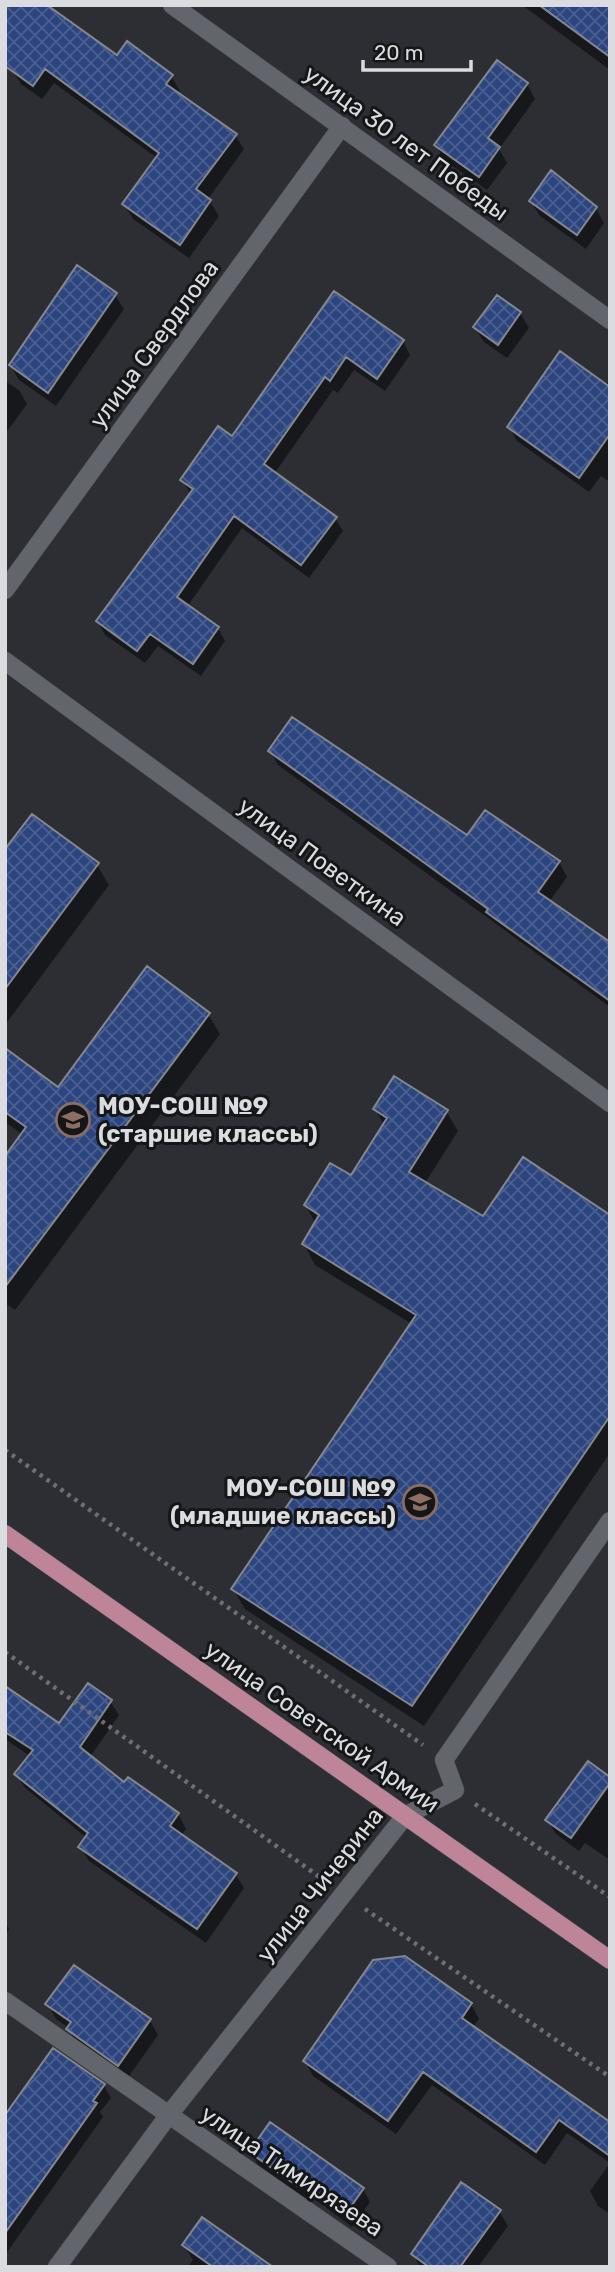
<svg xmlns="http://www.w3.org/2000/svg" width="615" height="2272" font-family="Rubik,sans-serif">
  <style>
    .shadow { fill: #0007 }
    .building { fill: url(#building-cross-hatch); stroke: #84878d; stroke-width: 2 }
    .lines { fill: none; stroke-linecap: round; stroke-linejoin: round }
    .minor-casing { stroke: #47494e; stroke-width: 19 }
    .major-casing { stroke: #47494e; stroke-width: 19 }
    .path { stroke: #6d6f73; stroke-width: 4.5; stroke-dasharray: 3.5 5; stroke-linecap: butt }
    .minor { stroke: #62656b; stroke-width: 18 }
    .major { stroke: #bd8597; stroke-width: 18 }
    .labels { text-anchor: middle; stroke-width: 6; stroke-linejoin: round; paint-order: stroke }
    .street-label { font-size: 24px; fill: #dadcdf; stroke: #151618 }
    .poi-label { font-size: 24px; font-weight: bold; fill: #dadcdf; stroke: #151618; text-anchor: start }
  </style>
  <defs>
    <pattern id="building-cross-hatch" width="8" height="8" patternUnits="userSpaceOnUse" patternTransform="scale(1.75)"><rect width="8" height="8" fill="#2d457f"/><path d="M0 0l8 8M0 8l8-8" fill="none" stroke="#4b5f91"/></pattern>
  </defs>
  <rect width="100%" height="100%" fill="#2c2e33"/>
  <path class="shadow" d="M 522,5 L 610,5 L 610,70 Z
    M 117,58 L 171,76 L 180,91 L 177,94 L 235,135 L 244,149 L 208,199 L 219,216 L 189,258 L 133,219 L 124,204 L 157,158 L 54,83 L 42,99 L 21,84 L 12,70 Z
    M 527,84 L 535,99 L 499,149 L 507,163 L 487,190 L 444,160 L 436,145 Z
    M 531,202 L 596,209 L 604,223 L 586,249 L 540,216 Z
    M 335,294 L 403,341 L 410,355 L 385,391 L 354,370 L 338,393 L 333,390 L 274,474 L 335,518 L 343,531 L 309,578 L 242,528 L 187,607 L 218,628 L 225,641 L 201,676 L 158,646 L 145,663 L 105,635 L 98,622 L 190,493 L 182,480 L 233,438 Z
    M 115,295 L 124,309 L 56,406 L 19,380 L 11,366 Z
    M 520,313 L 529,328 L 507,358 L 484,342 L 475,328 Z
    M 610,380 L 610,482 L 601,476 L 589,492 L 517,441 L 509,427 L 605,386 Z
    M 5,381 L 19,390 L 27,404 L 5,434 Z
    M 270,751 L 468,837 L 559,862 L 567,877 L 549,902 L 610,944 L 610,1007 L 278,765 Z
    M 5,852 L 97,865 L 109,885 L 5,1025 Z
    M 208,1014 L 220,1034 L 15,1310 L 5,1303 L 5,1159 L 23,1135 L 5,1122 L 5,1050 L 58,1089 Z
    M 375,1109 L 446,1111 L 458,1131 L 425,1183 L 484,1218 L 610,1217 L 610,1453 L 424,1726 L 245,1609 L 233,1589 L 412,1324 L 315,1265 L 304,1244 L 316,1224 L 306,1206 L 352,1178 L 384,1125 Z
    M 5,1691 L 59,1726 L 110,1701 L 119,1715 L 90,1757 L 125,1785 L 178,1814 L 186,1829 L 181,1836 L 235,1874 L 244,1888 L 206,1943 L 89,1861 L 80,1847 L 87,1838 L 25,1788 L 16,1774 L 30,1756 L 5,1739 Z
    M 610,1779 L 610,1860 L 585,1843 L 579,1851 L 556,1834 L 547,1820 Z
    M 5,1922 L 9,1929 L 5,1935 Z
    M 48,2004 L 150,2021 L 158,2035 L 127,2079 L 76,2044 L 69,2028 L 56,2019 Z
    M 471,2004 L 479,2019 L 473,2027 L 610,2121 L 610,2163 L 567,2133 L 545,2165 L 432,2085 L 396,2134 L 313,2076 L 305,2061 Z
    M 104,2086 L 111,2098 L 100,2112 L 103,2117 L 5,2255 L 5,2118 Z
    M 251,2152 L 363,2189 L 370,2202 L 352,2227 L 309,2195 L 306,2199 L 258,2165 Z
    M 610,2163 L 610,2214 L 598,2206 L 590,2191 Z
    M 499,2211 L 508,2226 L 478,2267 L 420,2267 L 413,2254 Z
    M 184,2245 L 269,2267 L 188,2267 L 193,2260 Z"/>
  <path class="building" d="M 5,5 L 47,5 L 117,55 L 127,41 L 173,75 L 166,84 L 237,134 L 196,189 L 211,200 L 180,245 L 122,204 L 159,153 L 45,69 L 33,86 L 5,66 Z
    M 539,5 L 610,5 L 610,57 Z
    M 497,60 L 528,83 L 488,138 L 500,147 L 479,177 L 434,145 Z
    M 551,170 L 597,207 L 577,235 L 529,201 Z
    M 77,265 L 117,293 L 48,393 L 9,365 Z
    M 334,291 L 404,340 L 377,379 L 346,357 L 330,381 L 325,377 L 264,464 L 337,517 L 301,565 L 234,516 L 177,597 L 219,627 L 193,664 L 150,634 L 137,651 L 96,621 L 193,489 L 180,480 L 218,426 L 232,436 Z
    M 497,295 L 521,312 L 498,345 L 473,327 Z
    M 560,351 L 610,387 L 610,434 L 579,478 L 507,427 Z
    M 292,717 L 467,835 L 485,810 L 560,861 L 538,892 L 610,942 L 610,1001 L 486,912 L 488,909 L 386,835 L 268,751 Z
    M 32,814 L 99,863 L 5,989 L 5,849 Z
    M 147,966 L 210,1013 L 5,1287 L 5,1156 L 26,1127 L 5,1112 L 5,1048 L 58,1087 Z
    M 394,1076 L 448,1110 L 409,1172 L 483,1216 L 523,1157 L 610,1215 L 610,1416 L 412,1706 L 231,1589 L 416,1315 L 302,1244 L 319,1215 L 304,1205 L 330,1163 L 351,1175 L 387,1118 L 373,1109 Z
    M 88,1683 L 112,1700 L 80,1747 L 124,1782 L 128,1777 L 179,1813 L 170,1826 L 237,1873 L 197,1929 L 78,1847 L 88,1833 L 14,1774 L 33,1750 L 5,1732 L 5,1686 L 59,1723 Z
    M 588,1761 L 610,1777 L 610,1783 L 571,1838 L 545,1820 Z
    M 405,1956 L 472,2003 L 462,2018 L 610,2122 L 610,2156 L 559,2120 L 536,2152 L 423,2072 L 388,2121 L 303,2061 L 373,1960 Z
    M 74,1965 L 151,2019 L 118,2066 L 66,2029 L 71,2022 L 45,2004 Z
    M 53,2048 L 105,2084 L 93,2101 L 97,2103 L 5,2233 L 5,2115 Z
    M 270,2122 L 364,2188 L 345,2215 L 301,2184 L 299,2187 L 249,2152 Z
    M 461,2182 L 501,2210 L 460,2267 L 429,2267 L 411,2254 Z
    M 202,2217 L 273,2267 L 213,2267 L 182,2245 Z"/>
  <g class="lines">
    <g class="minor-casing">
      <path id="minor" d="M 172,5 L 610,320
        M 5,590 L 342,126
        M 5,661 L 610,1103
        M 5,2001 L 388,2267
        M 57,2267 L 168,2116 L 405,1816 L 455,1790 L 444,1760 L 610,1521"/>
    </g>
    <g class="major-casing">
      <path id="major" d="M 5,1534 L 610,1960"/>
    </g>
    <path class="path" d="M 5,1450 L 423,1745
      M 5,1652 L 321,1878
      M 475,1804 L 610,1897
      M 365,1909 L 610,2077"/>
    <use href="#minor" class="minor"/>
    <use href="#major" class="major"/>
  </g>
  <defs>
    <g id="school-ring" transform="scale(1.75)"><circle r="9.5" fill="#151618" stroke="#8d6e63" stroke-width="1.5"/><path d="M0-5L7-2L0 1L-7-2ZM-4 1L0 2.5L4 1V4Q0 6-4 4Z" fill="#8d6e63"/></g>
  </defs>
  <g fill-rule="evenodd">
    <use href="#school-ring" x="73" y="1120"/>
    <use href="#school-ring" x="420" y="1502"/>
  </g>
  <g class="labels">
    <g class="street-label">
      <text transform="translate(406 143) rotate(36)" y="8">улица 30 лет Победы</text>
      <text transform="translate(154 344) rotate(-54)" y="8">улица Свердлова</text>
      <text transform="translate(322 862) rotate(36)" y="8">улица Поветкина</text>
      <text transform="translate(322 1727) rotate(35)" y="8">улица Советской Армии</text>
      <text transform="translate(320 1885) rotate(-52)" y="8">улица Чичерина</text>
      <text transform="translate(292 2171) rotate(34)" y="8">улица Тимирязева</text>
    </g>
    <g class="poi-label">
      <text x="98" y="1114">МОУ-СОШ №9<tspan x="98" dy="28">(старшие классы)</tspan></text>
      <text x="396" y="1496" text-anchor="end">МОУ-СОШ №9<tspan x="396" dy="28">(младшие классы)</tspan></text>
    </g>
  </g>
  <rect width="615" height="2272" fill="none" stroke="#dadcdf" stroke-width="14"/>
  <path d="M363 60v10h108v-10" fill="none" stroke="#dadcdf" stroke-width="3.5"/>
  <text x="374" y="60" font-size="21" fill="#dadcdf" stroke="#151618" stroke-width="5" paint-order="stroke">20 m</text>
</svg>
